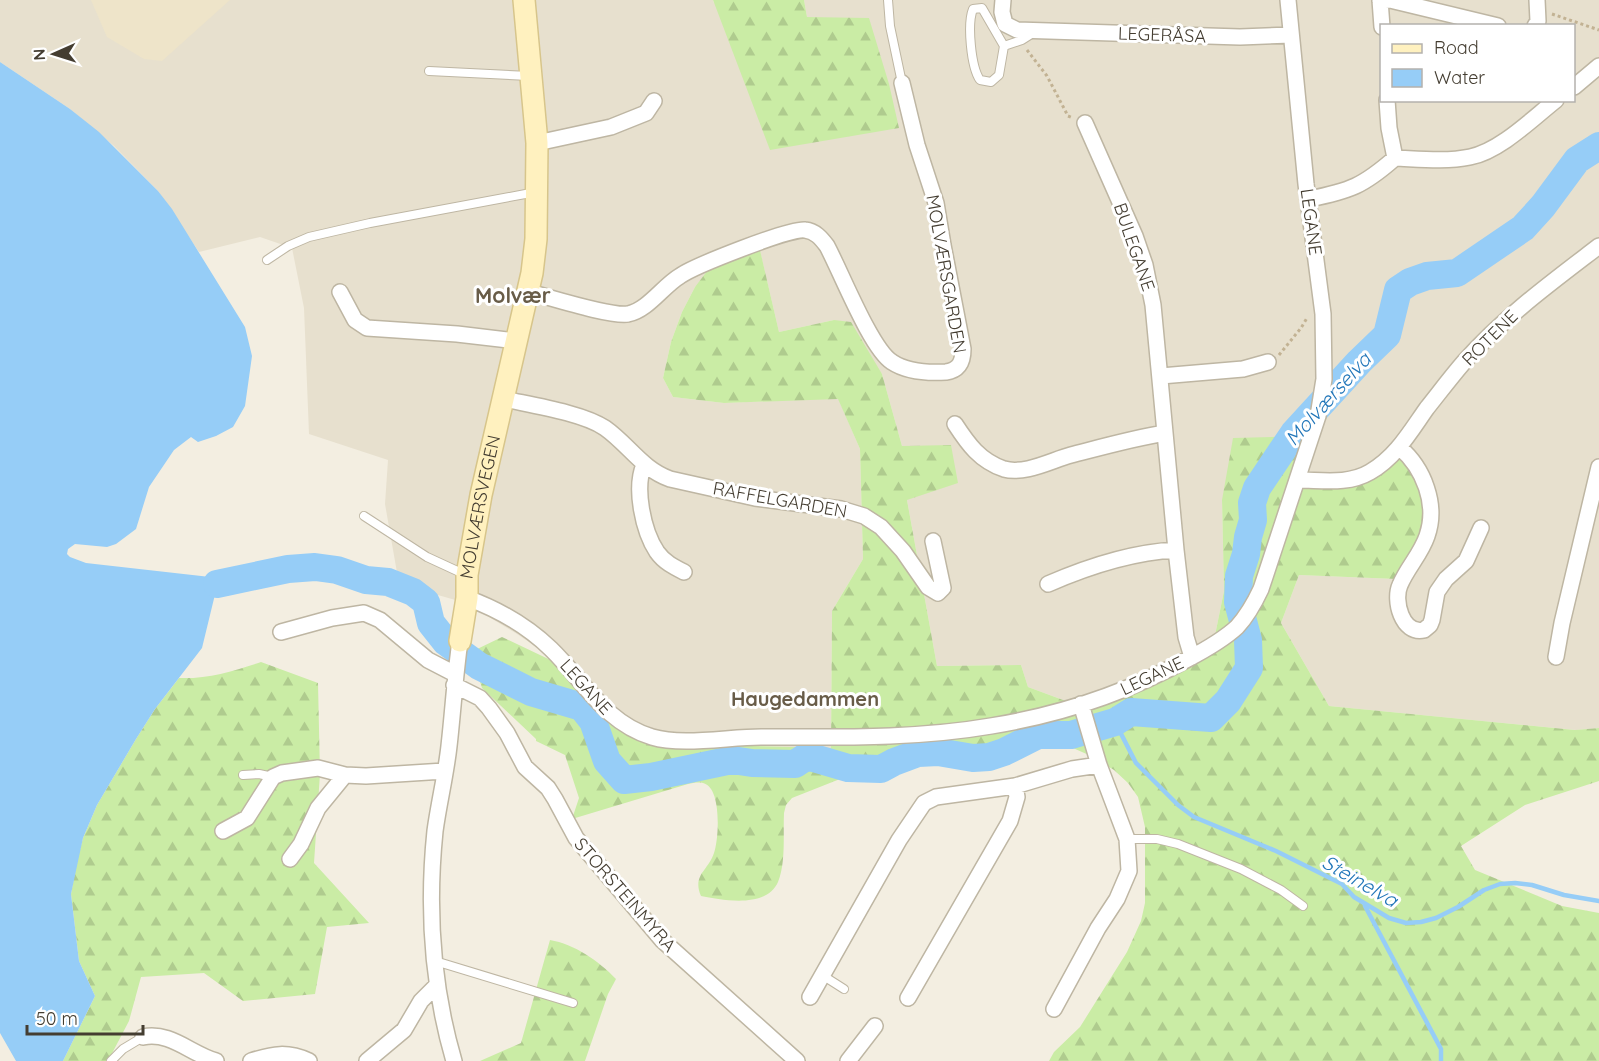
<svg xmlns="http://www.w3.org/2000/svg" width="1599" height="1061" font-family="Quicksand,sans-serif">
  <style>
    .residential { fill: #e7e0ce; fill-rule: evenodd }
    .education { fill: #eee4c9 }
    .forest { fill: url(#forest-firs) }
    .water { fill: #96cdf7 }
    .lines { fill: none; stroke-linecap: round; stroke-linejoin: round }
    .stream { stroke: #96cdf7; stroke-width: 4.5 }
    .river { stroke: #96cdf7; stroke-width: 28 }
    .lane-casing { stroke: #beb6a3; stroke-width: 10 }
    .street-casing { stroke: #beb6a3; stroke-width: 18 }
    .secondary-casing { stroke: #d7c58b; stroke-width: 24 }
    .path { stroke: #c2b293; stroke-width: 3; stroke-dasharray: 3 3; stroke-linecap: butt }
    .lane { stroke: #fff; stroke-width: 8 }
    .street { stroke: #fff; stroke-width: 15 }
    .secondary { stroke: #fff1bf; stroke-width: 21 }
    .labels { text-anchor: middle; stroke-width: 6; stroke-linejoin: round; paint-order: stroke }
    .street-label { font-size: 18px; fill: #443d31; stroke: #fff }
    .water-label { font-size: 20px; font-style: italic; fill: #2176b9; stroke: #fff }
    .neighbourhood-label { font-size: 20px; font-weight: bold; fill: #685c48; stroke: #fff }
    .quarter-label { font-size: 21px; font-weight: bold; fill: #685c48; stroke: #fff }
  </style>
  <defs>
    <pattern id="forest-firs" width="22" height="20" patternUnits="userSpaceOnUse" patternTransform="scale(1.5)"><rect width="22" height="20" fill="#caeca5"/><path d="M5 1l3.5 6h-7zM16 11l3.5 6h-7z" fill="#afcb8e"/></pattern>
  </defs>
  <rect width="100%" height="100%" fill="#f3eee1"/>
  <path class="residential" d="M 0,0 L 713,0 L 714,3 L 807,17 L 804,0 L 1599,0 L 1599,728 L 1576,730 L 1329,706 L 1281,623 L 1299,575 L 1396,579 L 1346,481 L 1222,500 L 1224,591 L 1211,655 L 1082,707 L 1028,687 L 1021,665 L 937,666 L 907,500 L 902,446 L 882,374 L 834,320 L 779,332 L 760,251 L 695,287 L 682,312 L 671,342 L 663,378 L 673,397 L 724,403 L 838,398 L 860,449 L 863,559 L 832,611 L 831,748 L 751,746 L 657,747 L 608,722 L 561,665 L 563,665 L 517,634 L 466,603 L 399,584 L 385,504 L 388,460 L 309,434 L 304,308 L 292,248 L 260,237 L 199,252 L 158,191 L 114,146 L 70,109 L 0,62 ZM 1382,26 L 1574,26 L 1574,100 L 1382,100 Z"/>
  <path class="education" d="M 91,0 L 230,0 L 162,61 L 144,59 L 107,37 Z"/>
  <path class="forest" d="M 713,0 L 804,0 L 807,17 L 869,18 L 889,84 L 899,128 L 770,150 Z
    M 760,250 L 779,332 L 834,320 L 851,322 L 882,374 L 902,446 L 951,445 L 958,483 L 907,500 L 937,666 L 1021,665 L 1028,687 L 1082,707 L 1211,655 L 1224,591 L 1222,500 L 1233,438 L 1310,436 L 1298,478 L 1346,481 L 1396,450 L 1419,473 L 1426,524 L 1396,579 L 1299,575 L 1281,623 L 1329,706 L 1575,730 L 1599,728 L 1599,781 L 1525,805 L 1461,846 L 1475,870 L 1562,906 L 1599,913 L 1599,1061 L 1049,1061 L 1054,1052 L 1080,1027 L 1127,952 L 1141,921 L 1145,903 L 1145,827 L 1138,797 L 1128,783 L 1114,770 L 1091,756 L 1064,744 L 1054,741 L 1002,742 L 891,765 L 840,779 L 792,798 L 786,805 L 784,813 C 783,835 786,862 778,882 C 766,909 722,900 701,896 C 692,875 708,871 714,853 C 719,839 722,787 703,783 C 699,782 692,783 688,784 L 572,819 L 579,798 L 565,755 L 536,741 L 536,739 L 482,688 L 471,652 L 502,637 L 561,665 L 608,722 L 657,747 L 751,746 L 831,748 L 832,611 L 863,559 L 860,449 L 838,399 L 724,403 L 673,397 L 663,378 L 671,342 L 682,312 L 695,287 L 711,266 Z
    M 261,662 L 318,683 L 320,774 L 314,863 L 369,923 L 327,927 L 315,994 L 243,1001 L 204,973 L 141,977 L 129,1021 L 108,1061 L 63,1061 L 95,996 L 79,961 L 71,894 L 77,861 L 83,838 L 97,805 L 136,739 L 155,709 L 179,678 C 208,679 234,671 261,662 Z
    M 550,940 C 574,944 599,961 616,979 L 608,994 L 585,1061 L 480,1061 L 521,1043 Z"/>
  <path class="water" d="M 0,62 L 70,109 L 99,132 L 158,191 L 172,209 L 245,327 L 252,356 L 245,406 L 233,427 L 216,436 L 198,442 L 191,437 L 174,450 L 149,487 L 136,529 L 116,544 L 107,547 L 75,544 L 68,549 L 67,554 L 70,557 L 86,563 L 219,578 L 202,648 L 155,709 L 136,739 L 97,805 L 83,838 L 71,894 L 79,961 L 95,996 L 63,1061 L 16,1061 L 0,1033 Z"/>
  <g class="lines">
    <path class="stream" d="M 1115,722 L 1136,763 L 1178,805 L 1194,817 L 1276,851 L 1342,884 L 1354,897 L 1389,918 L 1406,923 L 1421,922 L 1436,918 L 1458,907 L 1484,890 L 1500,884 L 1515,883 L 1532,885 L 1564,895 L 1599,901
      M 1365,906 L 1441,1049 L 1441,1061"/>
    <path class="river" d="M 217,584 L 288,569 L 315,567 L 337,570 L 366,580 L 388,582 L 413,592 L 426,602 L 431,623 L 446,642 L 479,666 L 531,692 L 582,707 L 593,721 L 607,761 L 624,780 L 651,777 L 732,760 L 752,763 L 795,764 L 807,756 L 848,768 L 881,769 L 894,762 L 918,753 L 938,752 L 973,758 L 989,757 L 1004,752 L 1038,735 L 1071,735 L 1115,722 L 1131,712 L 1211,718 L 1228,701 L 1249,668 L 1248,640 L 1238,602 L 1239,576 L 1246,554 L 1248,537 L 1253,520 L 1252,503 L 1257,488 L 1294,433 L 1359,362 L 1387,335 L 1398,290 L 1410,282 L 1427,276 L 1457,273 L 1523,228 L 1543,206 L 1577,160 L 1599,146"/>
    <g class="lane-casing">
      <path id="lane" d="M 888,0 L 890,26 L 902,83
        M 1004,46 L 999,75 L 991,82 L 980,80 C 971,67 967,24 973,9 L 982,8 L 1004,46 L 1022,40 L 1033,33
        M 429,71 L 529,76
        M 267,260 L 288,246 L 309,237 L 370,223 L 536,192
        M 364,516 L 427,557 L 466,575
        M 243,775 L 259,774 L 273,777
        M 1127,839 L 1157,839 L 1178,844 L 1241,869 L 1281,890 L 1303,906
        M 435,961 L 573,1003
        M 822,975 L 844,989
        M 111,1061 L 123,1049 L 143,1037"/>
    </g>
    <g class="street-casing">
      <path id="street" d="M 1003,0 L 1002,12 L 1005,24 L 1017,30 L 1240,37 L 1291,35
        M 1380,0 L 1382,27
        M 1380,1 L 1390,0 L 1498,26
        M 1535,26 L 1538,21 L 1537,0
        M 1574,87 L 1599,66
        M 1387,100 L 1389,128 L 1395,158
        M 1085,123 L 1135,236 L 1145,265 L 1153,305 L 1176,550 L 1186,637 L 1192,657
        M 537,143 L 611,127 L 646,113 L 654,101
        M 1309,199 C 1350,191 1363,186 1395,158 C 1419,159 1446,162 1470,157 C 1500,151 1532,119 1556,100
        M 340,292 L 355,320 L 367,328 L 457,334 L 516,341
        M 529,292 C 549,297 611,317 628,314 C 648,310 663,286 680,276 C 694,266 790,228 805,230 C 815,231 821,238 827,246 C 841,272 871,349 892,362 C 907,372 929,373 946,372 C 960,370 963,361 963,349 L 943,245 L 936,203 L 917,145 L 902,83
        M 1161,376 L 1243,369 L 1268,362
        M 504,399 C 531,405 583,413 605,428 C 629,445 642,469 670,479 L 755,498 L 841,509 L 864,516 L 881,527 L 903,551 L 928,587 L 938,593 L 943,588 L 933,541
        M 955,424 C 968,444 980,461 1004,469 C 1025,475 1052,460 1071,455 C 1102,447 1134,438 1165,433
        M 1399,447 C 1424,468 1438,505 1427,536 C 1421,554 1407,568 1400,585 C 1393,600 1402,635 1424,630 L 1430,625 L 1432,620 L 1437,592 L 1446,579 L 1466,561 L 1481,528
        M 644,465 C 634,488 643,531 657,552 C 664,562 674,567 684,572
        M 1298,480 C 1322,480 1348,485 1370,472 C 1396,457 1410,432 1427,408 C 1439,393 1451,377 1464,362 C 1504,317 1552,282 1599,246
        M 1048,584 C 1087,567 1133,552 1176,550
        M 467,598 C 500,610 526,625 551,649 C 584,681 605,723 652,737 C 682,746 728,737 761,737 C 837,737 916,739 991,726 C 1059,715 1128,692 1188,659 C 1205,650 1223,640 1237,627 C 1248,615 1254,604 1261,589 L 1318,416 L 1324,379 L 1323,314 L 1306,184 L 1288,0
        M 281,632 L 332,618 L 364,613 L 380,620 L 428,660 L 455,674
        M 1556,657 L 1562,623 L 1599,467
        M 454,685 L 480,698 L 489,708 L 507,733 L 525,767 L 548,788 L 555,799 L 576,838 L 662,940 L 797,1061
        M 223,831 L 247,818 L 273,777 L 282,773 L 318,768 L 345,775 L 366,776 L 444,771
        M 290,859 L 301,844 L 318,808 L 345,775
        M 810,997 L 899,840 L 924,803 L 936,797 L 1015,786 L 1072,769 L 1099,765
        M 908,998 L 1010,821 L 1017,797 L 1015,786
        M 1054,1009 L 1098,928 L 1117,899 L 1129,871 L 1127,839 L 1099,765 L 1081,704
        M 143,1037 C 170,1031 191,1054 216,1061
        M 251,1061 C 273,1054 287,1051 309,1061
        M 367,1061 L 404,1030 L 421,1001 L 437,985
        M 454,1061 C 432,986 427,909 435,831 C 439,802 446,774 449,746 C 453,711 455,676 460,641
        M 848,1061 L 875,1026"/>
    </g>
    <g class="secondary-casing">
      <g id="secondary">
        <path id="s1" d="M 460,641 L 467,598 L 467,575 L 481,495 L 532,273 L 536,239 L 537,143 L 524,0"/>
      </g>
    </g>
    <path class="path" d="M 1552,14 L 1599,30
      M 1027,50 L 1047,76 L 1068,116 L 1073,118
      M 1279,355 L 1301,328 L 1307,318"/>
    <use href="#lane" class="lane"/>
    <use href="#street" class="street"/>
    <use href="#secondary" class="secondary"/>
  </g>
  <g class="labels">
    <g class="street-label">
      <text transform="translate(1162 35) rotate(2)" y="6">LEGERÅSA</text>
      <text transform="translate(1311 222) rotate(82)" y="6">LEGANE</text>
      <text transform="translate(1134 247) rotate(71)" y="6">BULEGANE</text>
      <text transform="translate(946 274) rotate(80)" y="6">MOLVÆRSGARDEN</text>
      <text transform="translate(1490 338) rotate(-45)" y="6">ROTENE</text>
      <text transform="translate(780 500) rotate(10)" y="6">RAFFELGARDEN</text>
      <text dy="6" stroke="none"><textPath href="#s1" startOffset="136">MOLVÆRSVEGEN</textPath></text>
      <text transform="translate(1152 676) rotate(-25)" y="6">LEGANE</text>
      <text transform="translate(586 687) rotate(48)" y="6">LEGANE</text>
      <text transform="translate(625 895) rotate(49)" y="6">STORSTEINMYRA</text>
    </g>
    <g class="water-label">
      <text transform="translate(1328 399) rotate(-48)" y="7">Molværselva</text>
      <text transform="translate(1360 881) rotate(30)" y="7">Steinelva</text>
    </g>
    <g class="neighbourhood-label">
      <text x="805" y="706">Haugedammen</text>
    </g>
    <g class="quarter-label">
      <text x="513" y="303">Molvær</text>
    </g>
  </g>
  <rect x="1380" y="24" width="195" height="78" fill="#ffffff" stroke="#b4b1ad" stroke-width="1.5"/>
  <rect x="1392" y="44" width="30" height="9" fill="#fff1bf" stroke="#b4b1ad" stroke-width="1.5"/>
  <text x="1434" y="54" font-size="18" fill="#443d31">Road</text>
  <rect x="1392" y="69" width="30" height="18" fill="#96cdf7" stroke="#b4b1ad" stroke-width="1.5"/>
  <text x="1434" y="84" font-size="18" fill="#443d31">Water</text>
  <g transform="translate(54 54) rotate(267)" stroke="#ffffff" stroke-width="4.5" paint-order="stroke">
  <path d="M0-4.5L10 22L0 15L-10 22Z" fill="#443d31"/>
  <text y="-9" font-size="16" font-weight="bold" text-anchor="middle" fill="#443d31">N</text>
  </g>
  <path d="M27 1025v9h116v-9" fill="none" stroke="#443d31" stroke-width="3"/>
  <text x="36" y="1025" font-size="18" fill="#443d31" stroke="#ffffff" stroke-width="4.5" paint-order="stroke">50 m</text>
</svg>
